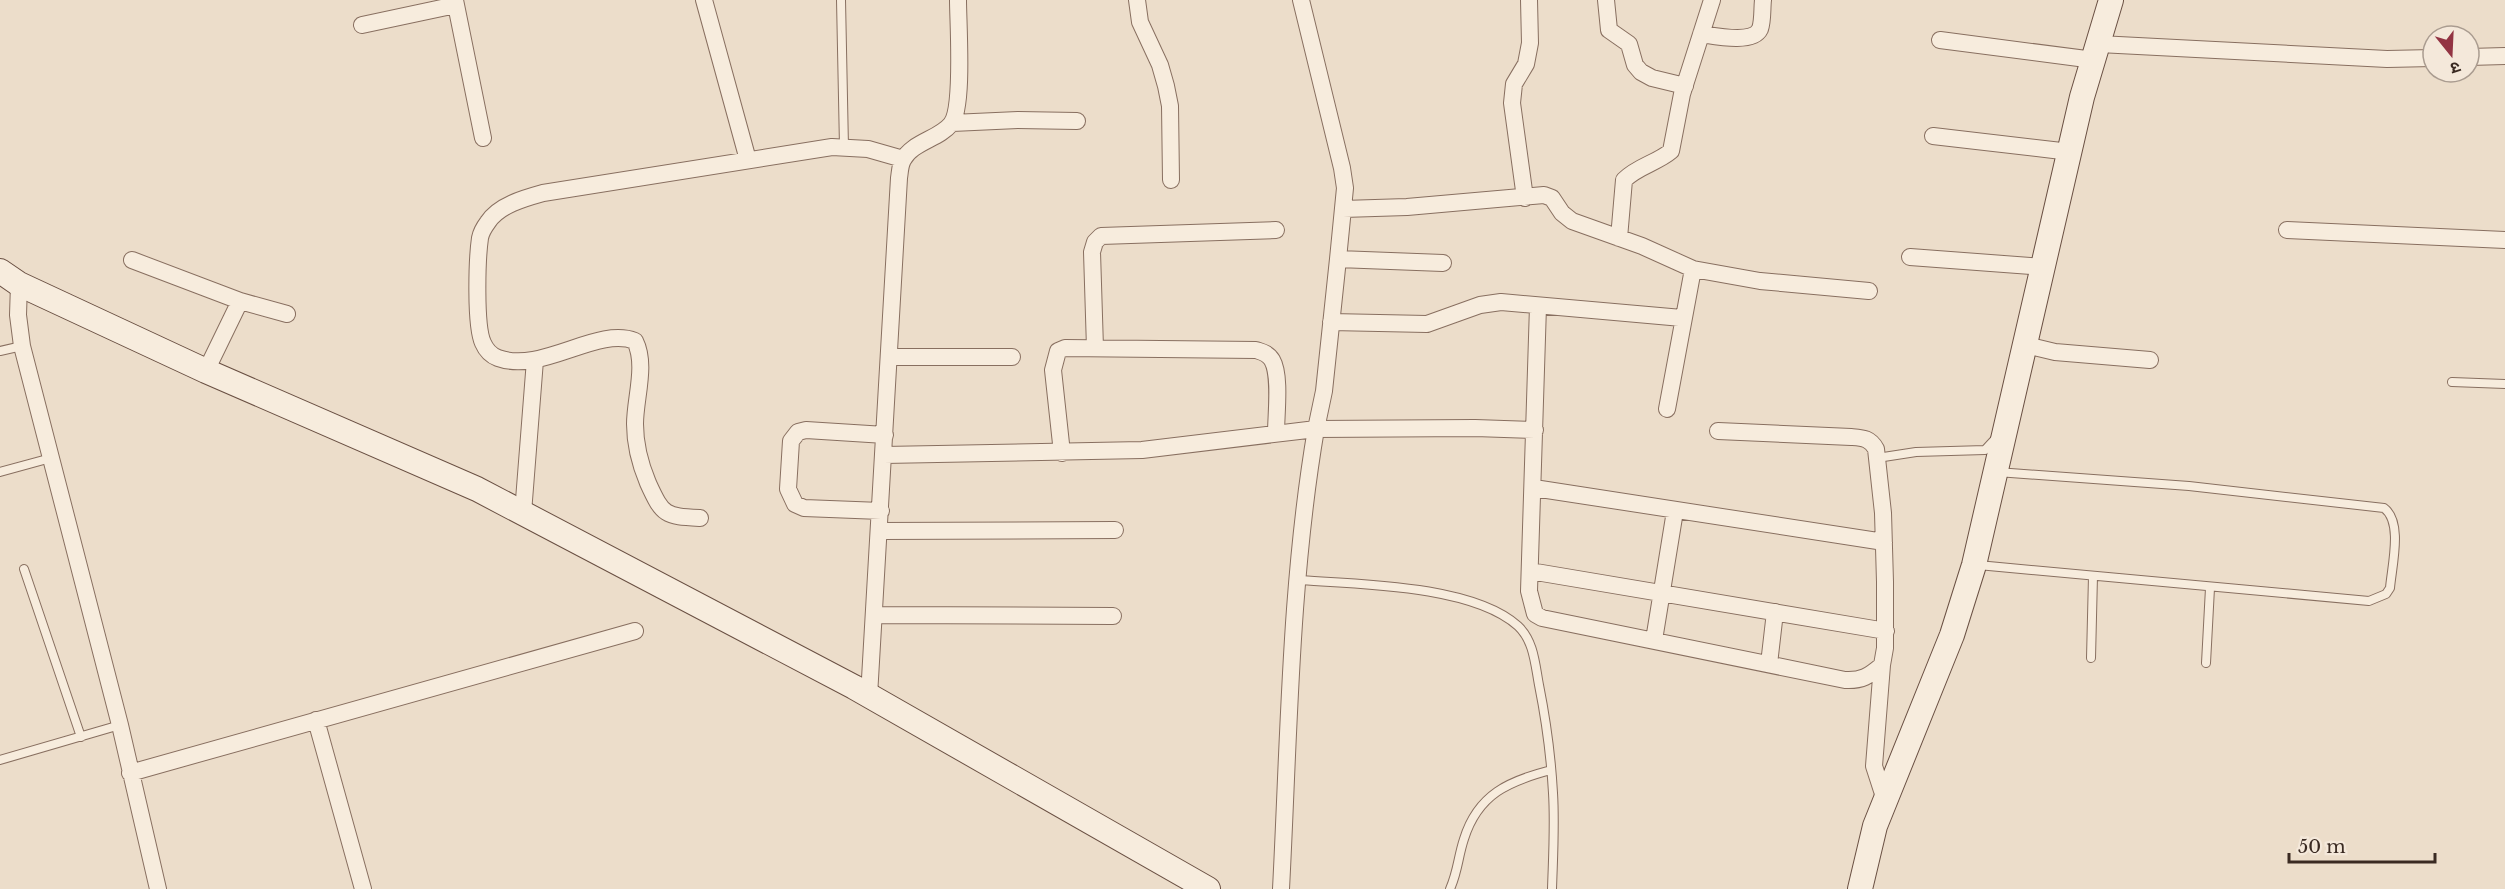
<svg xmlns="http://www.w3.org/2000/svg" width="2505" height="889" font-family="'Libre Baskerville','Noto Sans Devanagari',serif">
  <style>
    .lines { fill: none; stroke-linecap: round; stroke-linejoin: round }
    .lane-casing { stroke: #886f60; stroke-width: 10 }
    .street-casing { stroke: #886f60; stroke-width: 18 }
    .secondary-casing { stroke: #6a5043; stroke-width: 26 }
    .lane { stroke: #f7ecdd; stroke-width: 8 }
    .street { stroke: #f7ecdd; stroke-width: 16 }
    .secondary { stroke: #f7ecdd; stroke-width: 24 }
  </style>
  <rect width="100%" height="100%" fill="#ecddca"/>
  <g class="lines">
    <g class="lane-casing">
      <path id="lane" d="M 841,0 L 844,147
        M 0,351 L 22,346
        M 2452,382 L 2505,384
        M 1877,458 L 1916,452 L 1985,450 L 1997,437
        M 0,472 L 51,458
        M 1978,565 L 2369,601 L 2386,594 L 2390,588 C 2392,565 2403,522 2384,508 L 2189,486 L 1997,472
        M 24,569 L 81,737
        M 1298,580 C 1358,584 1473,585 1518,626 C 1534,641 1535,664 1539,685 C 1546,720 1551,757 1553,793 C 1555,825 1553,857 1552,889
        M 2091,658 L 2093,576
        M 2206,663 L 2210,588
        M 0,760 L 120,725
        M 1450,889 C 1458,871 1458,857 1464,839 C 1478,794 1509,781 1551,770"/>
    </g>
    <g class="street-casing">
      <path id="street" d="M 455,0 L 483,138
        M 704,0 L 748,160
        M 1137,0 L 1140,22 L 1160,65 L 1166,86 L 1170,106 L 1171,180
        M 1301,0 L 1342,168 L 1345,188 L 1338,259
        M 1606,0 L 1609,30 L 1629,44 L 1635,65 L 1641,72 L 1652,78 L 1685,86
        M 362,25 L 456,5
        M 1701,34 C 1715,36 1753,44 1760,29 C 1763,21 1762,8 1763,0
        M 1940,40 L 2094,60
        M 2099,44 L 2387,59 L 2433,58
        M 2469,57 L 2505,56
        M 952,123 L 1018,120 L 1077,121
        M 1933,136 L 2070,152
        M 1525,198 L 1512,103 L 1514,84 L 1526,64 L 1530,43 L 1529,0
        M 1343,209 L 1407,207 L 1544,195 L 1552,198 L 1562,213 L 1572,221 L 1642,246 L 1693,269 L 1760,281 L 1869,291
        M 2287,230 L 2505,240
        M 1619,238 L 1624,180 C 1638,166 1657,163 1671,151 L 1682,94 L 1712,0
        M 1910,257 L 2044,267
        M 132,260 L 240,301 L 206,371
        M 1443,263 L 1338,259 L 1324,391 L 1316,429 L 1475,428 L 1535,430
        M 19,284 L 18,315 L 22,346 L 120,725 L 158,889
        M 240,301 L 287,314
        M 1538,306 L 1529,591 L 1535,614 L 1542,618 L 1845,680 C 1862,681 1869,676 1882,665 L 1885,648 L 1885,582 L 1883,513 L 1876,449 C 1870,438 1863,438 1851,437 L 1718,431
        M 1331,322 L 1427,324 L 1480,305 L 1501,302 L 1682,318
        M 2026,345 L 2055,352 L 2150,360
        M 1095,348 L 1092,252 L 1095,242 L 1101,236 L 1276,230
        M 889,357 L 1012,357
        M 1667,409 L 1693,269
        M 1062,453 L 1053,370 L 1058,351 L 1065,348 L 1256,350 C 1262,352 1268,353 1272,360 C 1281,375 1276,415 1276,433
        M 884,455 L 1142,450 L 1316,429 C 1290,581 1289,736 1281,889
        M 1534,488 L 1884,542
        M 881,511 L 804,508 L 795,504 L 788,489 L 791,441 L 798,432 L 806,430 L 885,435
        M 523,513 L 535,360
        M 700,518 C 665,516 663,516 648,483 C 640,464 635,445 635,424 C 635,398 647,365 635,341 C 597,326 542,374 498,358 C 490,355 486,350 483,343 C 475,326 477,259 480,238 C 481,233 485,226 488,222 C 499,205 525,198 543,193 L 832,147 L 868,149 L 903,159
        M 880,531 L 1115,530
        M 1530,571 L 1886,631
        M 874,615 L 1113,616
        M 1654,640 L 1675,511
        M 1769,664 L 1775,612
        M 1882,665 L 1874,766 L 1885,800
        M 869,696 L 899,178 C 900,172 900,165 903,160 C 912,142 939,139 951,124 C 964,108 958,24 958,0
        M 316,720 L 363,889
        M 130,773 L 635,631"/>
    </g>
    <g class="secondary-casing">
      <path id="secondary" d="M 0,271 L 19,284 L 206,371 L 477,489 L 854,687 L 1208,889
        M 1860,889 L 1875,826 L 1952,635 L 1974,565 L 2082,97 L 2111,0"/>
    </g>
    <use href="#lane" class="lane"/>
    <use href="#street" class="street"/>
    <use href="#secondary" class="secondary"/>
  </g>
  <g transform="translate(2451 54) rotate(162)"><circle r="28" fill="#f4e8da" stroke="#aa9c90" stroke-width="1.5"/>
  <path d="M0-4.5L10 22L0 15L-10 22Z" fill="#933443"/>
  <text y="-9" font-size="16" font-weight="bold" text-anchor="middle" fill="#3a2a22">उ</text>
  </g>
  <path d="M2289 853v9h146v-9" fill="none" stroke="#3a2a22" stroke-width="3"/>
  <text x="2298" y="853" font-size="18" fill="#3a2a22" stroke="#f4e8da" stroke-width="4.5" paint-order="stroke">50 m</text>
</svg>
